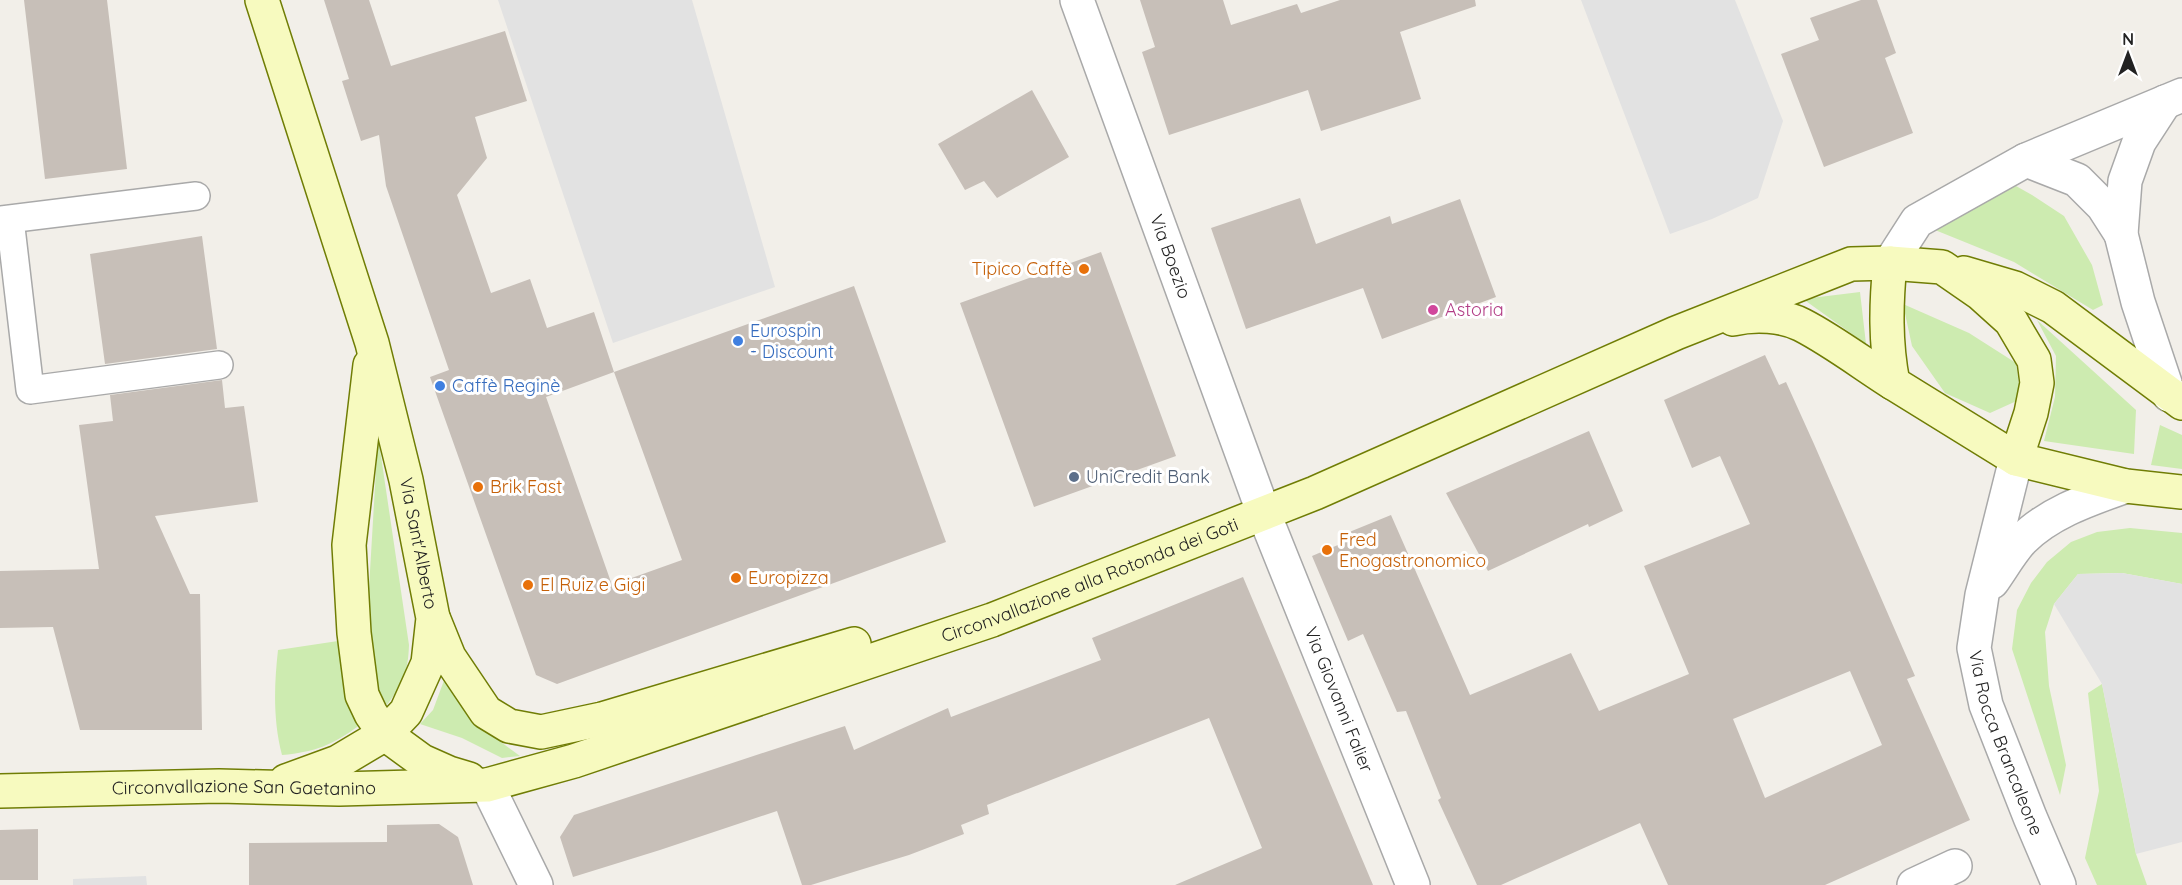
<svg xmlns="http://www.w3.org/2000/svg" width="2182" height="885" font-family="Quicksand,sans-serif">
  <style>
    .grass { fill: #cdebb0 }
    .parking { fill: #e2e2e2 }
    .building { fill: #c7bfb8; fill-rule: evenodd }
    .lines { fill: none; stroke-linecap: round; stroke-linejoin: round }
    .lane-casing { stroke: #a9a9a9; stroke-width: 30 }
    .street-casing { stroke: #a9a9a9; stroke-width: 36 }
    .secondary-casing { stroke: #707d05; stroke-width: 36 }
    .lane { stroke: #fff; stroke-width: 27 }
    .street { stroke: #fff; stroke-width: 33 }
    .secondary { stroke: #f7fabf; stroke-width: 33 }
    .food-dot { fill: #e8710a; stroke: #fff; stroke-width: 2 }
    .hotel-dot { fill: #d1479c; stroke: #fff; stroke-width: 2 }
    .shop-dot { fill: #3f7fe0; stroke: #fff; stroke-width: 2 }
    .service-dot { fill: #5c6f8a; stroke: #fff; stroke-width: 2 }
    .labels { text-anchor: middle; stroke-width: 6; stroke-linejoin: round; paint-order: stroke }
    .street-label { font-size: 18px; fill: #222; stroke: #fff }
    .food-label { font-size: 18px; fill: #c56008; stroke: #fff; text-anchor: start }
    .hotel-label { font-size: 18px; fill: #b23c85; stroke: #fff; text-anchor: start }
    .shop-label { font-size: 18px; fill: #366cbe; stroke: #fff; text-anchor: start }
    .service-label { font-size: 18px; fill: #4e5e75; stroke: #fff; text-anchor: start }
  </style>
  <rect width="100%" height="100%" fill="#f2efe9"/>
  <path class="grass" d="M 2016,186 L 2032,195 L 2064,216 L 2092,265 L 2103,305 L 2093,310 L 2014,262 L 1935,230 L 1980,196 Z
    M 1860,292 L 1866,344 L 1803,299 Z
    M 1903,304 L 1969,333 L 2016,363 L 2021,399 L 1990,413 L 1945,393 L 1912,346 Z
    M 2037,320 L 2136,410 L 2134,454 L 2044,441 L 2055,397 L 2056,356 Z
    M 2160,425 L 2182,435 L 2182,469 L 2151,465 Z
    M 378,436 L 409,645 C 408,673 403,683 387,705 L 376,688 L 367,622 Z
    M 2130,528 L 2182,533 L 2182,584 L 2122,573 L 2078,574 L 2054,604 L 2045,632 L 2049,686 L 2066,765 L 2060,795 L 2012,649 L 2017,610 L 2031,583 L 2047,562 L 2071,542 L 2097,532 Z
    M 338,641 C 340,671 347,698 360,725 C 332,745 316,752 282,755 C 273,720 274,686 278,650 Z
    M 446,675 L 486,731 L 520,756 L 502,758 L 462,738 L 420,724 L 433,710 Z
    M 2102,684 L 2136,854 L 2147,885 L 2097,885 L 2085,858 L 2099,791 L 2088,693 Z"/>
  <path class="parking" d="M 498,0 L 692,0 L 775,287 L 613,343 Z
    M 1581,0 L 1735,0 L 1783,121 L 1758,198 L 1712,219 L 1670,234 Z
    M 2122,573 L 2182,584 L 2182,842 L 2136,854 L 2102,684 L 2054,604 L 2078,574 Z
    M 146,876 L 147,885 L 73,885 L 73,879 Z"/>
  <path class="building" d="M 24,0 L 107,0 L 127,169 L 45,179 Z
    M 324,0 L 369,0 L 391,66 L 505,31 L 527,101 L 475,117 L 487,158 L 457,195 L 491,293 L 530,279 L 547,328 L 594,312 L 614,372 L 854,286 L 946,542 L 557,684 L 536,675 L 430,377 L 449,370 L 386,186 L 379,135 L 361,141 L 342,81 L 349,79 ZM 614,372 L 682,560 L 612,585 L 546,397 Z
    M 1140,0 L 1223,0 L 1231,25 L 1297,4 L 1301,13 L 1340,0 L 1475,0 L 1476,6 L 1400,32 L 1421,99 L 1321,131 L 1308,90 L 1169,135 L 1142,52 L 1155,47 Z
    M 1861,0 L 1877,0 L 1896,53 L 1885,58 L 1913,133 L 1824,167 L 1781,54 L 1819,40 L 1810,18 Z
    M 1032,90 L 1069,157 L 997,198 L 984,181 L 965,190 L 938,144 Z
    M 1300,198 L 1316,244 L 1390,216 L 1392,224 L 1460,199 L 1496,297 L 1382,339 L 1363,288 L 1246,329 L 1211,228 Z
    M 202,236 L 217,349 L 105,364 L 90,254 Z
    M 1101,252 L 1176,456 L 1034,507 L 960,303 Z
    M 1765,355 L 1779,385 L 1786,382 L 1814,444 L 1915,676 L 1907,679 L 1970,820 L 1825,885 L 1668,885 L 1640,823 L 1501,885 L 1477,885 L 1438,800 L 1441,798 L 1406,711 L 1397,712 L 1363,634 L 1348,641 L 1312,556 L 1345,542 L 1342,535 L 1391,515 L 1470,695 L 1571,653 L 1599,711 L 1689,674 L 1644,566 L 1750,524 L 1720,456 L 1692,468 L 1664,400 ZM 1850,671 L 1882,745 L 1765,798 L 1733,719 Z
    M 222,380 L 225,408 L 244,406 L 258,502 L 155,516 L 190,594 L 200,594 L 202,730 L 80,730 L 53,627 L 0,628 L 0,571 L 99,569 L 79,425 L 113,421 L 110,395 Z
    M 1589,431 L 1623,511 L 1589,527 L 1588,524 L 1488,571 L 1446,493 Z
    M 1243,577 L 1373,885 L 1175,885 L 1262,848 L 1209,718 L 987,805 L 989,814 L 961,825 L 964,834 L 909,855 L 811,885 L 802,885 L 777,811 L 660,850 L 573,877 L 560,837 L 574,815 L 845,726 L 854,750 L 948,708 L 951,717 L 1101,660 L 1092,638 Z
    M 439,824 L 458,837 L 473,885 L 249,885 L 249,843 L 387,842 L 387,825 Z
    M 38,829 L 38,880 L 0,880 L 0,830 Z"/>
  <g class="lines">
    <g class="lane-casing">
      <path id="lane" d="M 10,219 L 30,390 L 219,365
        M 0,220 L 196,196"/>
    </g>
    <g class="street-casing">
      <g id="street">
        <path id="s1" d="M 1077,0 L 1264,514 L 1413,885"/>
        <path d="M 2165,102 L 2139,142 L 2125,181 L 2121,234 L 2138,302 L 2169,395"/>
        <path d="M 2026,160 L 2077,180 L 2103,206 L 2121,234"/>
        <path d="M 1890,263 L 1917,221 L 2026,160 L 2182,95"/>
        <path id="s2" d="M 2016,459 L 1982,595 L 1974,648 L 1986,705 L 2030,817 L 2059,885"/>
        <path d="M 1992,582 C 2002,568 2011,552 2022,540 C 2050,512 2090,499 2126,486"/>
        <path d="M 487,785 L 536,885"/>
        <path d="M 1914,885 L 1955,866"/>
      </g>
    </g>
    <g class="secondary-casing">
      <g id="secondary">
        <path id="s3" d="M 262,0 L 372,343 L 406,480 L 433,618 L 428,663 L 406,712 L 385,734 L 338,762 L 286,781"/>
        <path d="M 1890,263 C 1886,304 1885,342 1893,383 L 2016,459 L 2126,486 L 2182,492"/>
        <path d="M 1964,273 L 2015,288 L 2053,307 L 2182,403"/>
        <path d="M 1733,319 C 1754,314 1783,315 1802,325 C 1833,341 1863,364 1893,383"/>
        <path d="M 370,365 L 349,545 L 354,633 L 362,695 L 371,714 L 385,734 L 422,761 L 449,773 L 469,779"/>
        <path d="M 434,620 L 449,657 L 486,712 L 509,726 L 541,732 L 602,719 L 854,644"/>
        <path id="s4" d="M 0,791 L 219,786 L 339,789 L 487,785 L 574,761 L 992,620 L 1315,493 L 1676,333 L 1851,264 L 1890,263 L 1942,267 L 1981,294 L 2011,321 L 2034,360 L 2037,383 L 2031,413 L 2016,459"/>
      </g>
    </g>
    <use href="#lane" class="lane"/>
    <use href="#street" class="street"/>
    <use href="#secondary" class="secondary"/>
  </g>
  <g class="food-dot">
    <circle cx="1084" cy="269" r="6"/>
    <circle cx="478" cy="487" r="6"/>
    <circle cx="1327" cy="550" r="6"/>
    <circle cx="736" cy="578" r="6"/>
    <circle cx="528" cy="585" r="6"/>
  </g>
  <circle class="hotel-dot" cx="1433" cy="310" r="6"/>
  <g class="shop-dot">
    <circle cx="738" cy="341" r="6"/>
    <circle cx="440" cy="386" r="6"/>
  </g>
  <circle class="service-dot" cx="1074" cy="477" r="6"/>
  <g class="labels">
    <g class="street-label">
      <text dy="6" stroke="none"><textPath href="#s1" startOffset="273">Via Boezio</textPath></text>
      <text dy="6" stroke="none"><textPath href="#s3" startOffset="566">Via Sant'Alberto</textPath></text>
      <text dy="6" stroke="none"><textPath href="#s4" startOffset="1124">Circonvallazione alla Rotonda dei Goti</textPath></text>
      <text dy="6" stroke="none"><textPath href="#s1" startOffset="747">Via Giovanni Falier</textPath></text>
      <text dy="6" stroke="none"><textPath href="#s2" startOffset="294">Via Rocca Brancaleone</textPath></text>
      <text dy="6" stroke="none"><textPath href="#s4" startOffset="244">Circonvallazione San Gaetanino</textPath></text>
    </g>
    <g class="food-label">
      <text x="1072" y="275" text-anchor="end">Tipico Caffè</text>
      <text x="490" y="493">Brik Fast</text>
      <text x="1339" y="546">Fred<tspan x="1339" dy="21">Enogastronomico</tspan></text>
      <text x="748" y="584">Europizza</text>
      <text x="540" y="591">El Ruiz e Gigi</text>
    </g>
    <g class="hotel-label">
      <text x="1445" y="316">Astoria</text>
    </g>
    <g class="shop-label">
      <text x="750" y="337">Eurospin<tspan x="750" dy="21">- Discount</tspan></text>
      <text x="452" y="392">Caffè Reginè</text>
    </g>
    <g class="service-label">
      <text x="1086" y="483">UniCredit Bank</text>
    </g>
  </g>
  <g transform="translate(2128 54)" stroke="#ffffff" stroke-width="4.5" paint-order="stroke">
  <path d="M0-4.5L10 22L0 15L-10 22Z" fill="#222222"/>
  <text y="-9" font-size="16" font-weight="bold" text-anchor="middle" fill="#222222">N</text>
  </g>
</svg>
